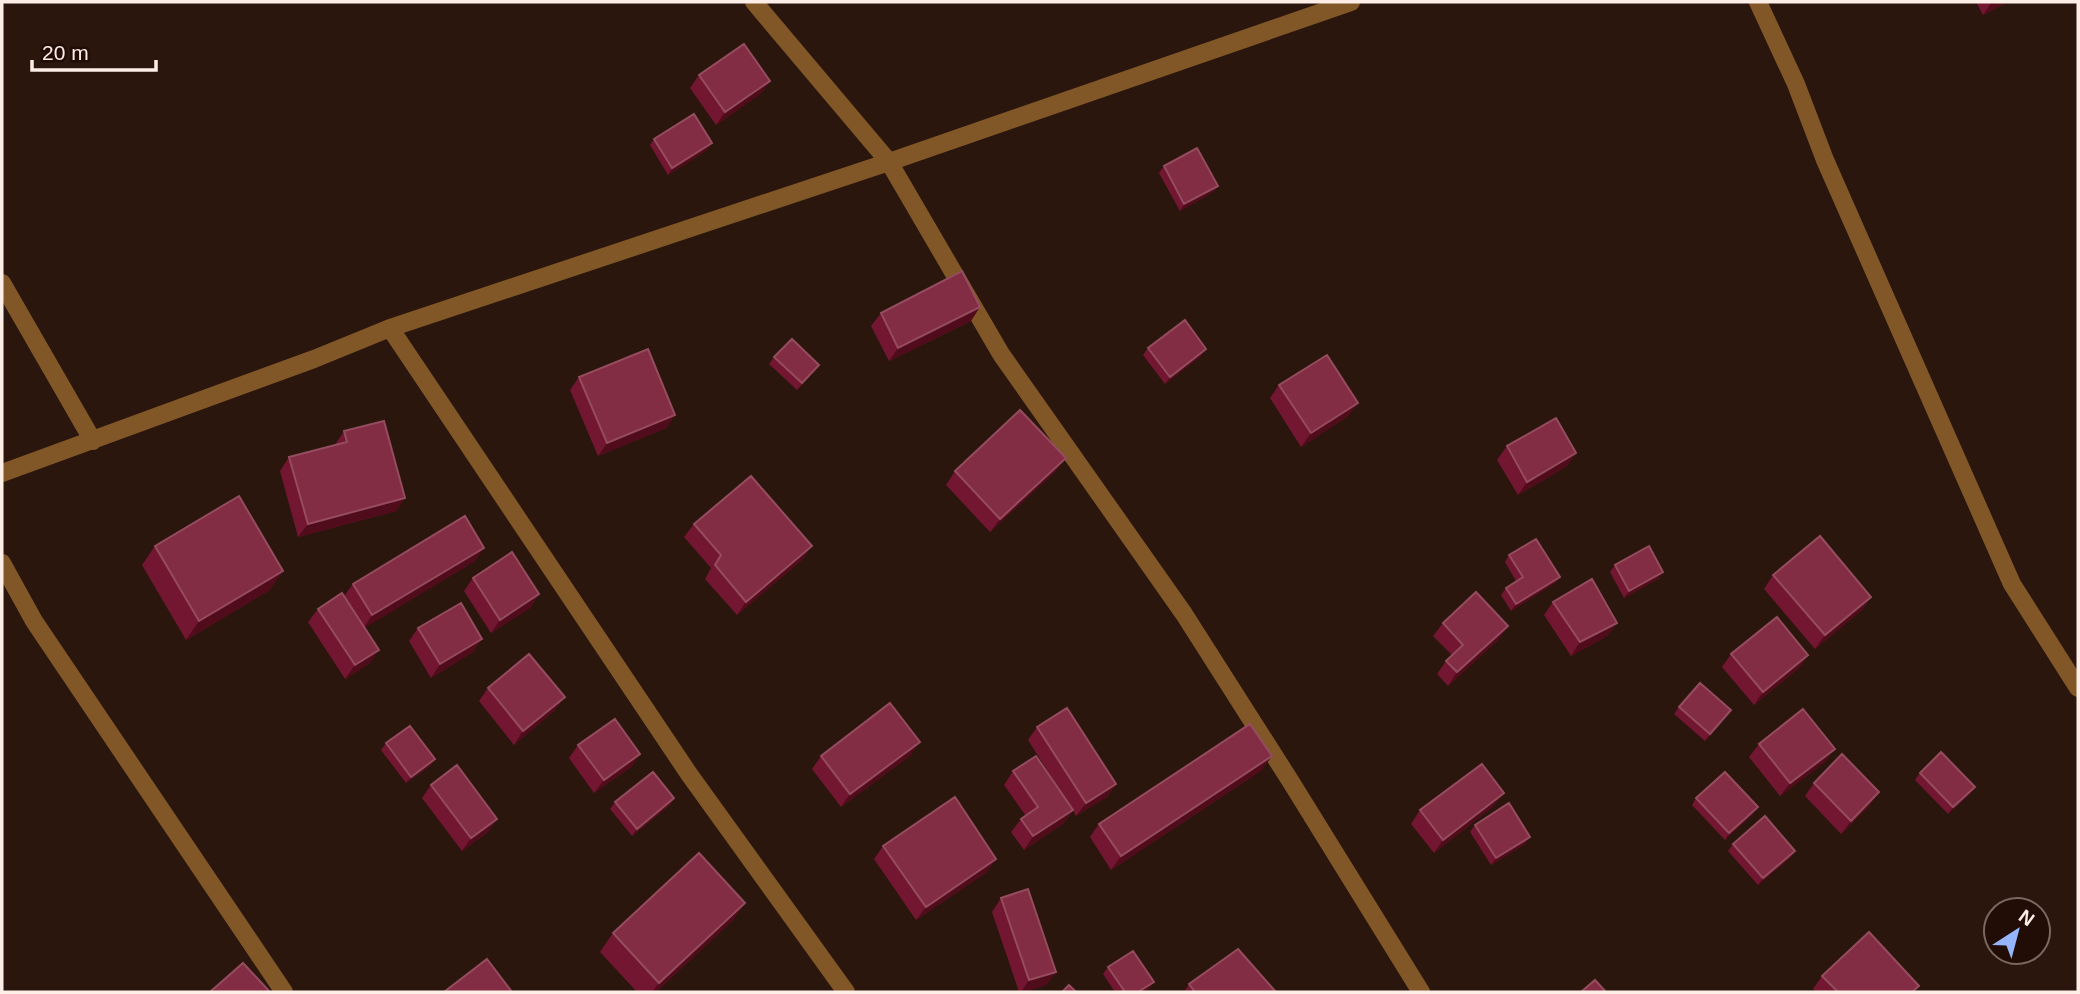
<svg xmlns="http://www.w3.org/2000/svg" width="2080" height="994" font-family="Arial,sans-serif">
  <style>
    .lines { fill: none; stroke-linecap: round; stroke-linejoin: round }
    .minor { stroke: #815727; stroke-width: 18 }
    .wall { fill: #721631 }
    .shaded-wall { fill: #500c1b }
    .building { fill: #822d44; stroke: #954c5e; stroke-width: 2 }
  </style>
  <rect width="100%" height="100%" fill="#2b160e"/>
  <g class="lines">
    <path class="minor" d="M 754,2 L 889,162 L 1001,354 L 1184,614 L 1291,782 L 1421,992
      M 1758,2 L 1796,84 L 1825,160 L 2012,584 L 2078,688
      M 2,283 L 93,441
      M 390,328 L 689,774 L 846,992
      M 2,473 L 314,359 L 390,328 L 889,162 L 1351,2
      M 2,563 L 34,621 L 284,992"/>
  </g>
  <path class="wall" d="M 1976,2 L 2008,2 L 1983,15 Z
    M 699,75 L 770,81 L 760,94 L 716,125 L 690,88 Z
    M 654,139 L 707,150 L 668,175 L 650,145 Z
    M 1164,166 L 1218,186 L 1213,192 L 1180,211 L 1159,173 Z
    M 881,313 L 971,321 L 889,361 L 871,326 Z
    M 1148,348 L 1201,356 L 1165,384 L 1143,355 Z
    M 774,357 L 819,365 L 797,390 L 769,364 Z
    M 579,377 L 675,415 L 666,428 L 598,456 L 570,390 Z
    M 1279,385 L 1358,403 L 1348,416 L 1301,447 L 1270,398 Z
    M 344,431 L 405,498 L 396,511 L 298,537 L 280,471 L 289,457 L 335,445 Z
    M 1507,446 L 1576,453 L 1567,466 L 1518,495 L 1497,460 Z
    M 955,471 L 1056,471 L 990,532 L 946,485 Z
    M 694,524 L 802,560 L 737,615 L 705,579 L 711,568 L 684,537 Z
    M 155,546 L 270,590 L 186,640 L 142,565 Z
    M 1509,555 L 1560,577 L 1555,583 L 1511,611 L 1501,595 L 1506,588 L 1516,581 L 1505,562 Z
    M 475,561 L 365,627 L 370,663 L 345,679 L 308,622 L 318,609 L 344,596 L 353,584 Z
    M 1615,565 L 1663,572 L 1658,579 L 1624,598 L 1610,572 Z
    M 1773,575 L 1871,597 L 1862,610 L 1815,649 L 1764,589 Z
    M 473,578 L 539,594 L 530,608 L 491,633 L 464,591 Z
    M 1553,602 L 1617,623 L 1607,636 L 1571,656 L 1544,615 Z
    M 1443,623 L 1508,626 L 1498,640 L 1448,686 L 1437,674 L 1446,661 L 1452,655 L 1433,636 Z
    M 418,628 L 473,652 L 431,678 L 409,641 Z
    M 1731,654 L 1808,655 L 1799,668 L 1754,705 L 1722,667 Z
    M 488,688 L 555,710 L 514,745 L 479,701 Z
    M 1679,707 L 1726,717 L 1705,741 L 1674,714 Z
    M 1037,727 L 1116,784 L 1107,797 L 1076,816 L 1073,810 L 1064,823 L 1024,850 L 1011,832 L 1021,819 L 1026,816 L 1004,785 L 1013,771 L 1061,792 L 1028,740 Z
    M 386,743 L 435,759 L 430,766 L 406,783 L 381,750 Z
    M 1759,744 L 1825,762 L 1780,796 L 1749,757 Z
    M 578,745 L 640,754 L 631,767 L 594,793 L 569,758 Z
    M 911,755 L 841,807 L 812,769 L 821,756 Z
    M 1262,770 L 1111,870 L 1090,837 L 1099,824 Z
    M 1920,773 L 1970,794 L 1948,814 L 1915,780 Z
    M 1814,783 L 1870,805 L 1841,834 L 1805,796 Z
    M 431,785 L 497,819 L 488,832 L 462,851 L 422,798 Z
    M 674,798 L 670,805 L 632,836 L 610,809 L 615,802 Z
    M 1696,798 L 1753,814 L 1725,840 L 1692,805 Z
    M 1494,806 L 1434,853 L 1411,824 L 1420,810 Z
    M 1475,825 L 1525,844 L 1491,865 L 1470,832 Z
    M 1733,844 L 1790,858 L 1758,885 L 1728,851 Z
    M 883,846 L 987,872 L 916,920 L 874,859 Z
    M 1001,898 L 1056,972 L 1046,985 L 1024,992 L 1019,992 L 992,912 Z
    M 745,903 L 732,921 L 656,992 L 637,992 L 600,952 L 613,933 Z
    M 1108,967 L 1149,989 L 1143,992 L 1115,992 L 1103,974 Z
    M 1822,976 L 1914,992 L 1816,992 L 1813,989 Z
    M 1189,984 L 1274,992 L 1184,992 Z"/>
  <path class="shaded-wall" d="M 1992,2 L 2008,2 L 1983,15 Z
    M 770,81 L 760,94 L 716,125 L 725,112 Z
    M 712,143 L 707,150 L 668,175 L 672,168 Z
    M 1218,186 L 1213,192 L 1180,211 L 1184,204 Z
    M 980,307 L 971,321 L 889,361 L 898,348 Z
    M 1206,349 L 1201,356 L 1165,384 L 1170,377 Z
    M 1358,403 L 1348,416 L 1301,447 L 1311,433 Z
    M 675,415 L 666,428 L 598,456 L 607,443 Z
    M 1576,453 L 1567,466 L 1518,495 L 1527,482 Z
    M 1066,458 L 1056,471 L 990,532 L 1000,519 Z
    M 405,498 L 396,511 L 298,537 L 308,524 Z
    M 812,546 L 802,560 L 737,615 L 746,602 Z
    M 484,548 L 475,561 L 363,629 L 372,615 Z
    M 283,571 L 270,590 L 186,640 L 199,621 Z
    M 1663,572 L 1658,579 L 1624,598 L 1629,591 Z
    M 1560,577 L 1555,583 L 1511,611 L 1516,604 Z
    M 539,594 L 530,608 L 491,633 L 500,620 Z
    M 1871,597 L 1862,610 L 1815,649 L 1825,635 Z
    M 1617,623 L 1607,636 L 1571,656 L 1580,642 Z
    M 1508,626 L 1498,640 L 1448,686 L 1457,672 Z
    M 482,639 L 473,652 L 431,678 L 440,664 Z
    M 379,650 L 370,663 L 345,679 L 355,665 Z
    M 1808,655 L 1799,668 L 1754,705 L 1763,692 Z
    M 565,697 L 555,710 L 514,745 L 523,731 Z
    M 1731,710 L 1726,717 L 1705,741 L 1710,734 Z
    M 920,742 L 911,755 L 841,807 L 850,794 Z
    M 1835,749 L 1825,762 L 1780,796 L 1790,783 Z
    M 640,754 L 631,767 L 594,793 L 604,780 Z
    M 1272,756 L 1262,770 L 1111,870 L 1121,856 Z
    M 435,759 L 430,766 L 406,783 L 411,777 Z
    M 1116,784 L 1107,797 L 1076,816 L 1086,803 Z
    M 1975,787 L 1970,794 L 1948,814 L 1953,807 Z
    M 1879,792 L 1870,805 L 1841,834 L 1851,821 Z
    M 1504,793 L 1494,806 L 1434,853 L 1443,840 Z
    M 674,798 L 670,805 L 632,836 L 637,829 Z
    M 1758,807 L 1753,814 L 1725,840 L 1729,833 Z
    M 1073,810 L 1064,823 L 1024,850 L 1033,836 Z
    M 497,819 L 488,832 L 462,851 L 471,838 Z
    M 1530,837 L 1525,844 L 1491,865 L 1496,858 Z
    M 1795,851 L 1790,858 L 1758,885 L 1763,878 Z
    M 996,859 L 987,872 L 916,920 L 926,907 Z
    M 745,903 L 732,921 L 656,992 L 652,992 L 659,983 Z
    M 1056,972 L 1046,985 L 1024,992 L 1021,992 L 1029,980 Z
    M 1154,982 L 1149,989 L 1143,992 L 1138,992 Z"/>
  <path class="building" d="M 744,44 L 770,81 L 725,112 L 699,75 Z
    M 694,114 L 712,143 L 672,168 L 654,139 Z
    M 1197,148 L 1218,186 L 1184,204 L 1164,166 Z
    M 962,271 L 980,307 L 898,348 L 881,313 Z
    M 1185,320 L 1206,349 L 1170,377 L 1148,348 Z
    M 792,339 L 819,365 L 802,383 L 774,357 Z
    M 648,349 L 675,415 L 607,443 L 579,377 Z
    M 1327,355 L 1358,403 L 1311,433 L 1279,385 Z
    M 1020,410 L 1066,458 L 1000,519 L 955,471 Z
    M 1556,418 L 1576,453 L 1527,482 L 1507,446 Z
    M 384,421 L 405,498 L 308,524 L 289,457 L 347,442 L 344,431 Z
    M 751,476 L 812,546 L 746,602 L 715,565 L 721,555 L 694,524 Z
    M 239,496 L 283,571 L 199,621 L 155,546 Z
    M 465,516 L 484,548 L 372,615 L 353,584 Z
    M 1820,536 L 1871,597 L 1825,635 L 1773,575 Z
    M 1536,539 L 1560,577 L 1516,604 L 1506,588 L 1523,577 L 1509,555 Z
    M 1649,546 L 1663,572 L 1629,591 L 1615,565 Z
    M 512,552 L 539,594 L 500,620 L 473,578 Z
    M 1592,579 L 1617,623 L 1580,642 L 1553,602 Z
    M 1476,592 L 1508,626 L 1457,672 L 1446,661 L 1463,645 L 1443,623 Z
    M 342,593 L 379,650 L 355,665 L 318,609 Z
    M 461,603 L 482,639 L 440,664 L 418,628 Z
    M 1777,617 L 1808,655 L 1763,692 L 1731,654 Z
    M 529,654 L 565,697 L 523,731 L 488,688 Z
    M 1700,683 L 1731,710 L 1710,734 L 1679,707 Z
    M 890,703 L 920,742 L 850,794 L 821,756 Z
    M 1067,708 L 1116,784 L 1086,803 L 1037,727 Z
    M 1803,709 L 1835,749 L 1790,783 L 1759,744 Z
    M 615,719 L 640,754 L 604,780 L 578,745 Z
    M 1250,724 L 1272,756 L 1121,856 L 1099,824 Z
    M 410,726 L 435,759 L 411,777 L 386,743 Z
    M 1941,752 L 1975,787 L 1953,807 L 1920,773 Z
    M 1842,754 L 1879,792 L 1851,821 L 1814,783 Z
    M 1036,756 L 1073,810 L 1033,836 L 1021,819 L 1038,807 L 1013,771 Z
    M 1482,764 L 1504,793 L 1443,840 L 1420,810 Z
    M 457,765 L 497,819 L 471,838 L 431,785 Z
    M 653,772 L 674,798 L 637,829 L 615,802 Z
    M 1725,772 L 1758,807 L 1729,833 L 1696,798 Z
    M 955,797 L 996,859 L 926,907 L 883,846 Z
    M 1509,803 L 1530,837 L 1496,858 L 1475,825 Z
    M 1765,816 L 1795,851 L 1763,878 L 1733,844 Z
    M 699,853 L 745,903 L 659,983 L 613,933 Z
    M 1028,889 L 1056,972 L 1029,980 L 1001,898 Z
    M 1869,932 L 1919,986 L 1912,992 L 1838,992 L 1822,976 Z
    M 1238,949 L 1275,991 L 1274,992 L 1195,992 L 1189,984 Z
    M 1133,951 L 1154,982 L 1138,992 L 1125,992 L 1108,967 Z
    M 487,959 L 512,992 L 444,992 Z
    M 243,963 L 270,992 L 210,992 Z
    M 1595,980 L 1606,992 L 1581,992 Z
    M 1069,985 L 1076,992 L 1062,992 Z"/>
  <rect width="2080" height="994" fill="none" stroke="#feeee8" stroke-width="7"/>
  <g transform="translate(2017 931) rotate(36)"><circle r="33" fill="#210d06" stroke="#796760" stroke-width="2"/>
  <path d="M0-5L12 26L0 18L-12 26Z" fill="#95b6fd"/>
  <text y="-10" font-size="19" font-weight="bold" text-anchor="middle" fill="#feeee8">N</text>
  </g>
  <path d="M32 60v10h124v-10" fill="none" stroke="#feeee8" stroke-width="3.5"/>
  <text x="42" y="60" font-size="21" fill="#feeee8" stroke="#210d06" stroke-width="5" paint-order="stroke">20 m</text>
</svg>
